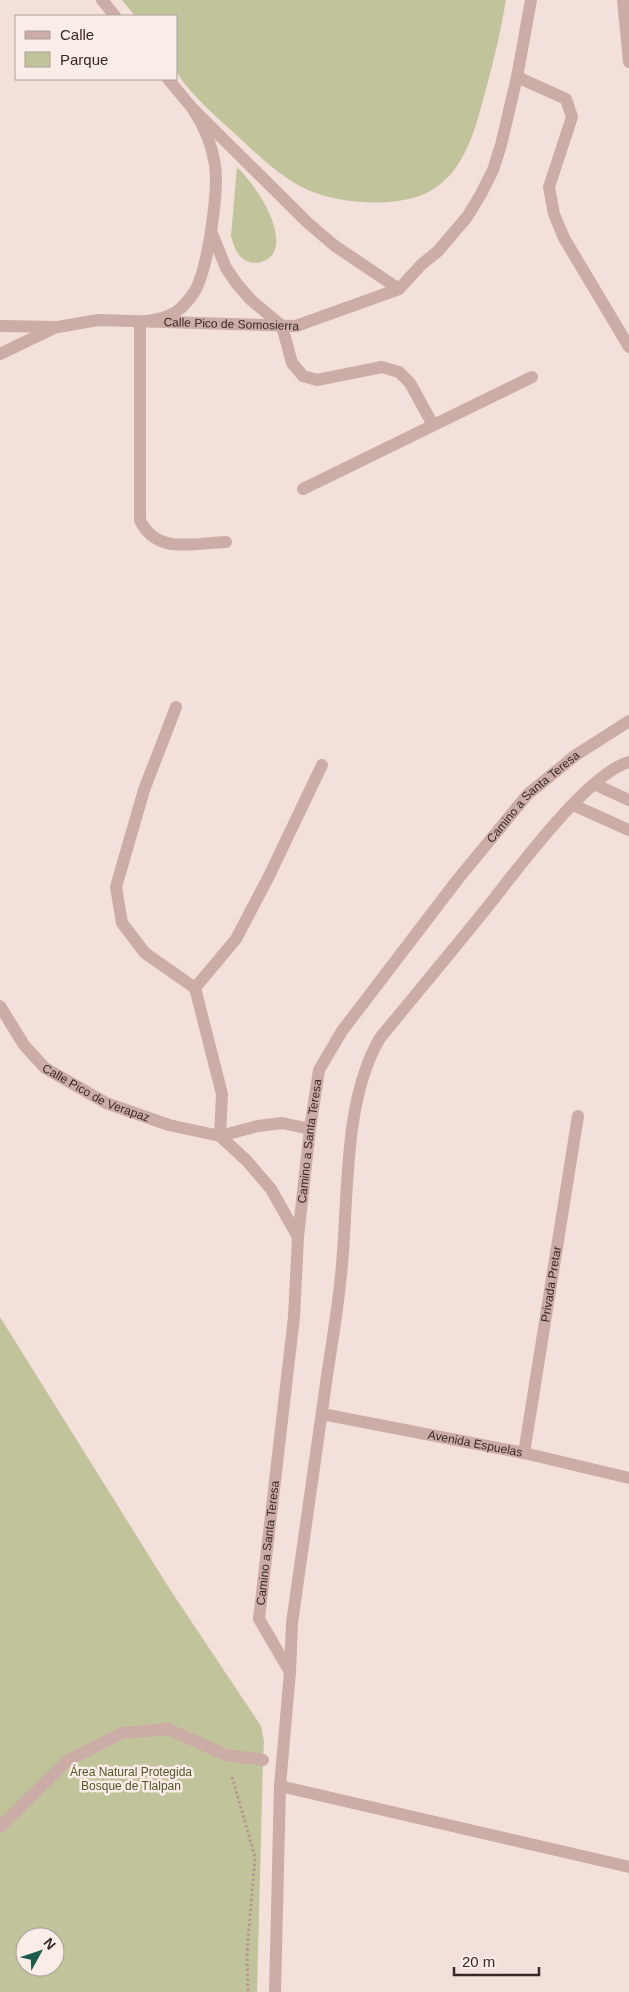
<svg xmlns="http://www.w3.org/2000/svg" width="629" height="1992" font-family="Helvetica,sans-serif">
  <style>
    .green { fill: #c1c39a; fill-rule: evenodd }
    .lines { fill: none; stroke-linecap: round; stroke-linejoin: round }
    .path { stroke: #b79690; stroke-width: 3; stroke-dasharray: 2.5 2.5; stroke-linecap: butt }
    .minor { stroke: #ccaca6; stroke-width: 12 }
    .labels { text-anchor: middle; stroke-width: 5; stroke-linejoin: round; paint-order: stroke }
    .street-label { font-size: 12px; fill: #372827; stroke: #faece7 }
    .park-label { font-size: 12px; fill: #53572a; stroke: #faece7 }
  </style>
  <rect width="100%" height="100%" fill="#f3e0db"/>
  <path class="green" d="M 122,0 L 506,0 C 501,30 494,60 486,89 C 476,125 467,169 432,190 C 400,210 331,204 300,186 C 271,170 248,145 223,123 C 213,114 179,82 176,69 C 173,57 176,30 176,16 L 135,16 Z
    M 237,167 C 254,184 279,219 276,245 C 274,263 252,268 241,257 C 235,251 233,243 231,236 Z
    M 0,1317 L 171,1591 L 261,1726 L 264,1741 L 263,1760 L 257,1992 L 0,1992 ZM 25,1937 L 55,1937 L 55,1967 L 25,1967 Z"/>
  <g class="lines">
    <path class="path" d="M 232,1777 L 255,1857 L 247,1953 L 248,1992"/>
    <g class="minor">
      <path d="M 102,0 L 115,16"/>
      <path d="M 623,0 L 629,62"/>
      <path d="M 517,77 L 566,99 L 572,117 L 549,187 L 554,214 L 564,238 L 629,347"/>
      <path d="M 168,79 L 193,109 L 308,223 L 335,246 L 399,289"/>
      <path d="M 193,109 C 204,126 212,144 215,165 C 219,190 208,266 196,289 C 192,296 187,302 182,307 C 171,318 155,320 140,322 L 140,520 C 156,555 194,543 226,542"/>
      <path d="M 211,231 L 226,268 L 237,284 L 251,300 L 282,326 L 292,363 L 303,376 L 317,380 L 382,367 L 399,372 L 410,383 L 433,425"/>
      <path id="s1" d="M 0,326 L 58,327 L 98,320 L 296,326 L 399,289 L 421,265 L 438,251 L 467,217 L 481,194 L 493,170 L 501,145 L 517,77 L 531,0"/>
      <path d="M 0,354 L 54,328"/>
      <path d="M 303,489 L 532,377"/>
      <path d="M 176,707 L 144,790 L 116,887 L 122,923 L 145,953 L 195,988"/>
      <path d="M 594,784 L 629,800"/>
      <path d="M 573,805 L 629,830"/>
      <path id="s2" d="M 0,1006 L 24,1045 L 45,1068 L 106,1103 L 169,1125 L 220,1136 L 258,1126 L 282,1123 L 310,1129"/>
      <path d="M 220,1136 L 222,1094 L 195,988 L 236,939 L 269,876 L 322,765"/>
      <path d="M 220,1136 L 247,1161 L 271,1189 L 298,1237"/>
      <path id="s3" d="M 322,1414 L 524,1453 L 629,1478"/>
      <path id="s4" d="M 524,1453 L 578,1116"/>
      <path id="s5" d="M 290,1672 L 259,1619 L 294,1317 L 298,1237 L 310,1129 L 319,1070 L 342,1031 L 458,879 L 528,794 L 576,755 L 629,721"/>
      <path d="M 280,1786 L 629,1867"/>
      <path d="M 0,1827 L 67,1761 L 122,1733 L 168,1729 L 226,1755 L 263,1760"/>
      <path d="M 275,1992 L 280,1786 L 290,1672 L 292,1623 C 304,1540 316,1458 327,1376 C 332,1342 338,1308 341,1275 C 349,1201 342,1102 380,1038 C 416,994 453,950 489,905 C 517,870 587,774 629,762"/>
    </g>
  </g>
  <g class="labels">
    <g class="street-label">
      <text dy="4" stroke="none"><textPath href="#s1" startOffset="232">Calle Pico de Somosierra</textPath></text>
      <text dy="4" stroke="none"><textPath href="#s5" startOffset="962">Camino a Santa Teresa</textPath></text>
      <text dy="4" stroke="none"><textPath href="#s2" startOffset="134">Calle Pico de Verapaz</textPath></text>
      <text dy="4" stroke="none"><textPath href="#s5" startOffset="542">Camino a Santa Teresa</textPath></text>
      <text dy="4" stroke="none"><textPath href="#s4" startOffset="171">Privada Pretar</textPath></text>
      <text dy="4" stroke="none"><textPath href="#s3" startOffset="156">Avenida Espuelas</textPath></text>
      <text dy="4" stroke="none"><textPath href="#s5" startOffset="138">Camino a Santa Teresa</textPath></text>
    </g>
    <g class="park-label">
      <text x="131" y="1776">Área Natural Protegida<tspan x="131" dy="14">Bosque de Tlalpan</tspan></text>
    </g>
  </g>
  <rect x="15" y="15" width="162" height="65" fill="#faece7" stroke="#ac9e9a"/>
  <rect x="25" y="31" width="25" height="8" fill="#ccaca6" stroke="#ac9e9a"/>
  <text x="60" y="40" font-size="15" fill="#372827">Calle</text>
  <rect x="25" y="52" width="25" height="15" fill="#c1c39a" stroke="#ac9e9a"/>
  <text x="60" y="65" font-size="15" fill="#372827">Parque</text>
  <g transform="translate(40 1952) rotate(50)"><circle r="24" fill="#faece7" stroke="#ac9e9a"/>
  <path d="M0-4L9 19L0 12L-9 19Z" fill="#1b5b4c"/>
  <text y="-8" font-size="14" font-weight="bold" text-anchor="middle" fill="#372827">N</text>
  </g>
  <path d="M454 1967v8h85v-8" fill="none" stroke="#372827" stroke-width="2.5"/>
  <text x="462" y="1967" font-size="15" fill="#372827" stroke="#faece7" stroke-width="4" paint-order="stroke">20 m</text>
</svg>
